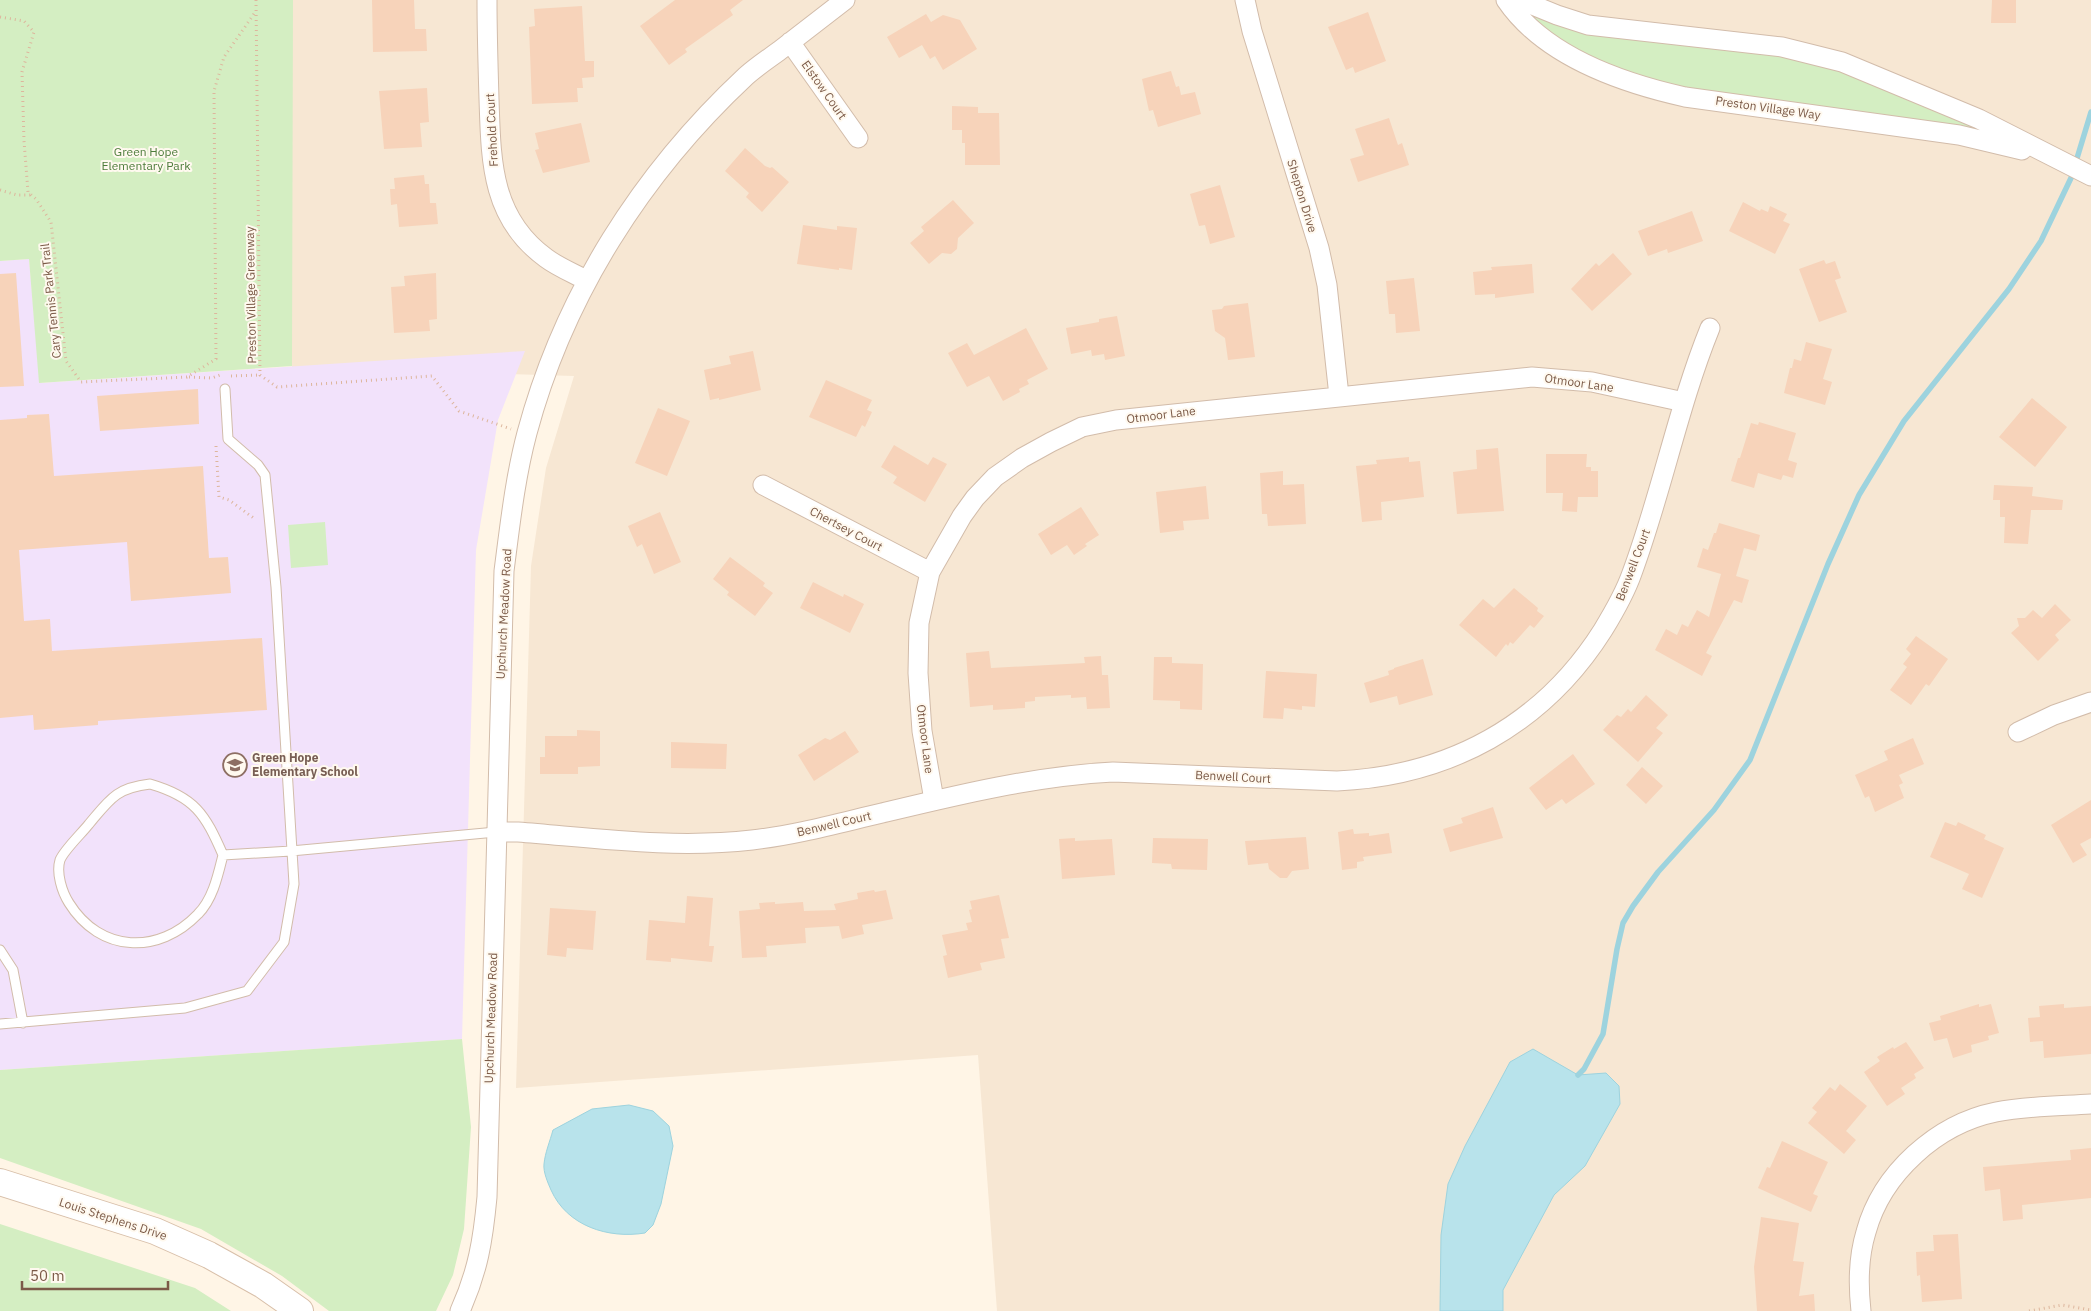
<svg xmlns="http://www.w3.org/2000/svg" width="2091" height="1311" font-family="'IBM Plex Sans',sans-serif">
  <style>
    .residential { fill: #f7e7d3 }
    .education { fill: #f2e2fb }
    .green { fill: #d4eec2 }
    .water { fill: #b8e3eb; stroke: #9dd3de }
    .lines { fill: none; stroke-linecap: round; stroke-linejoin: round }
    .stream { stroke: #9dd3de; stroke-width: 5.5 }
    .building { fill: #f7d3ba }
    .lane-casing { stroke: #d2bcaa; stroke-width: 11 }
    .street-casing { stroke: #d2bcaa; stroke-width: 21 }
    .secondary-casing { stroke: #d8bfa9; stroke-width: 28 }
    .path { stroke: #ddb69d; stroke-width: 3; stroke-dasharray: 1 4; stroke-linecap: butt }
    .lane { stroke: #fff; stroke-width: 9 }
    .street { stroke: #fff; stroke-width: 19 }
    .secondary { stroke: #fff; stroke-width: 26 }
    .labels { text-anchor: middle; stroke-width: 4; stroke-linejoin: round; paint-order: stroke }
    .street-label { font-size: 12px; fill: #7b5a47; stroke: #fff9ef }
    .park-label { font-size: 12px; fill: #4d7c3b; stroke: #fff9ef }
    .education-label { font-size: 12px; font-weight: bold; fill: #785e54; stroke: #fff9ef; text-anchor: start }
  </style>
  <rect width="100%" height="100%" fill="#fff5e6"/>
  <path class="residential" d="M 292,0 L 2091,0 L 2091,1311 L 997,1311 L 978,1055 L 516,1088 L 531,566 L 546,468 L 574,376 L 292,367 Z"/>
  <path class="education" d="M 29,259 L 40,383 L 525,351 L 498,420 L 476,550 L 462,1039 L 0,1070 L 0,261 Z"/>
  <path class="green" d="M 0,0 L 293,0 L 292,366 L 39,383 L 29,259 L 0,261 Z
    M 1513,3 L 1817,59 L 2021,145 L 1673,88 L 1618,72 L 1566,48 Z
    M 325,522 L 328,565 L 291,568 L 288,525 Z
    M 462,1039 L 471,1127 L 464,1229 L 453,1275 L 436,1311 L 329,1311 L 282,1276 L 201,1229 L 0,1158 L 0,1070 Z
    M 0,1224 L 195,1288 L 231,1311 L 0,1311 Z"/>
  <path class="water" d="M 1533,1049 L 1578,1075 L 1606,1073 L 1619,1086 L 1620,1104 L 1585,1166 L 1554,1195 L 1503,1290 L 1503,1311 L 1440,1311 L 1441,1235 L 1448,1184 L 1465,1146 L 1510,1062 Z
    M 629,1105 L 653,1111 L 669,1126 L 673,1146 L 661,1204 L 653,1225 L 645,1233 C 608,1239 567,1226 551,1190 C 548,1183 543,1172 544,1164 C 545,1153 550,1141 553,1130 L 592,1109 Z"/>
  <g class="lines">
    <path class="stream" d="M 1578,1075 L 1584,1069 L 1603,1034 L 1617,949 L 1623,923 L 1633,906 L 1658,872 L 1714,810 L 1750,760 L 1828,564 L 1859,495 L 1904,421 L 2009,289 L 2041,241 L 2071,178 L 2091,112"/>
  </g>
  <path class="building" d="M 372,0 L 414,0 L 415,29 L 426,29 L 427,51 L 373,52 Z
    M 675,0 L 743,0 L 730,10 L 733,15 L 685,49 L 687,52 L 669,65 L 640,26 Z
    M 1992,0 L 2016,0 L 2016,23 L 1991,23 Z
    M 582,6 L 585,61 L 594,61 L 594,77 L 582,78 L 583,88 L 577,88 L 578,102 L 532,104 L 529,27 L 535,26 L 534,9 Z
    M 1368,12 L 1386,61 L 1355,73 L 1353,67 L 1346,70 L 1328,27 Z
    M 926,14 L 931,22 L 943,15 L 960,20 L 977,49 L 943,70 L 935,56 L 930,59 L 922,45 L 899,58 L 887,37 Z
    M 1171,71 L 1176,87 L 1179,86 L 1181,95 L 1195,92 L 1201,114 L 1158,127 L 1153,110 L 1149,111 L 1142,79 Z
    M 427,88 L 429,122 L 420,123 L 422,147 L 384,149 L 379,91 Z
    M 952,106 L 978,107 L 978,113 L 999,113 L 1000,165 L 965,165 L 965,143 L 962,143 L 962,130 L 952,130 Z
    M 1389,118 L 1398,145 L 1402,143 L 1409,165 L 1358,182 L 1350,159 L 1364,155 L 1355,129 Z
    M 581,123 L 590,162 L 543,173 L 535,150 L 539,149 L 535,133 Z
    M 745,148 L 765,166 L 770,168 L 772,167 L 789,182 L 762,212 L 746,197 L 749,193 L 725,171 Z
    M 424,175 L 425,184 L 429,184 L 430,203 L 436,203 L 438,224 L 399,227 L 397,204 L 391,205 L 390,189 L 395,189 L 394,178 Z
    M 1220,185 L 1235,237 L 1210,244 L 1205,225 L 1199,226 L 1190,194 Z
    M 953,200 L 974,223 L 958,238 L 957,249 L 951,254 L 942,253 L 929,264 L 910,243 L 924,231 L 921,227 Z
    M 1743,202 L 1760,211 L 1761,209 L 1768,212 L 1770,206 L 1787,214 L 1783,221 L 1790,224 L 1775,254 L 1729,231 Z
    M 1692,211 L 1703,241 L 1668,253 L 1667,249 L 1648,256 L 1638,231 Z
    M 803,225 L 837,230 L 837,226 L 857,228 L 852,270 L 839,268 L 839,270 L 797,264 Z
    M 1613,253 L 1632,274 L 1592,311 L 1571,289 L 1596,263 L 1599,266 Z
    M 1824,260 L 1826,264 L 1835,261 L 1841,278 L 1835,280 L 1847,312 L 1819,322 L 1799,269 Z
    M 1532,264 L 1534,293 L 1495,298 L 1495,294 L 1475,295 L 1473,272 L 1492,270 L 1491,267 Z
    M 16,273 L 24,386 L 0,387 L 0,274 Z
    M 436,273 L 437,319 L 429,320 L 430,331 L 394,333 L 391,287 L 405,286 L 404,276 Z
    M 1414,278 L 1420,331 L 1396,333 L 1395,314 L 1389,314 L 1386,281 Z
    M 1248,303 L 1255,357 L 1228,360 L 1225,338 L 1215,331 L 1212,310 L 1222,309 L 1224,306 Z
    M 1117,316 L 1125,356 L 1105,360 L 1104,354 L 1092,356 L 1091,350 L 1071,354 L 1066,328 L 1099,322 L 1099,319 Z
    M 1026,328 L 1048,369 L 1027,380 L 1029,384 L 1019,389 L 1020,392 L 1003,401 L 989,376 L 967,387 L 948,353 L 967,343 L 974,355 Z
    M 1806,342 L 1832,349 L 1823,379 L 1832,382 L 1825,405 L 1784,393 L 1790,368 L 1792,368 L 1794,359 L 1801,361 Z
    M 753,351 L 761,390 L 719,400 L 719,398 L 710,400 L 704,370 L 731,364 L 729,356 Z
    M 826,380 L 872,400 L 867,410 L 872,412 L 865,427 L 862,425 L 856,437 L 809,417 Z
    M 198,389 L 199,424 L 100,431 L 97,396 Z
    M 2032,398 L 2067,427 L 2035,467 L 1999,437 Z
    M 658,408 L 690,421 L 667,476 L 635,463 Z
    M 49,414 L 54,476 L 203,466 L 209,558 L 228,557 L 231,593 L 131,601 L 127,542 L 19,550 L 24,621 L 50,619 L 52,651 L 262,638 L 267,710 L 98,721 L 98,725 L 34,730 L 33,715 L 0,718 L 0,420 L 27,418 L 27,415 Z
    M 1759,422 L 1796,433 L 1788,460 L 1797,463 L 1793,478 L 1783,475 L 1781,480 L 1758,473 L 1754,488 L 1731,481 L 1738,458 L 1740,458 L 1751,423 L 1758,425 Z
    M 894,445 L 928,465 L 933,457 L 947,464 L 925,502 L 893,483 L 897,477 L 881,467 Z
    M 1498,448 L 1504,511 L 1457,514 L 1453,472 L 1477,469 L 1476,450 Z
    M 1546,454 L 1587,454 L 1586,467 L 1591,467 L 1591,471 L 1598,471 L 1598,497 L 1578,497 L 1577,512 L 1562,511 L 1563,493 L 1546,493 Z
    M 1409,457 L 1409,462 L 1420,461 L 1424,497 L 1381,502 L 1382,520 L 1362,522 L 1356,466 L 1377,464 L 1376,460 Z
    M 1283,471 L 1283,485 L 1304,484 L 1306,524 L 1268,526 L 1267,514 L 1262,514 L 1260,473 Z
    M 1994,485 L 2033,487 L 2032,496 L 2063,500 L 2062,510 L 2031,510 L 2028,544 L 2004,543 L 2005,517 L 2000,517 L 2000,500 L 1993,500 Z
    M 1206,486 L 1209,519 L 1183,521 L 1184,530 L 1160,533 L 1156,492 Z
    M 1081,507 L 1099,535 L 1085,544 L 1087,546 L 1074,555 L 1067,545 L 1051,555 L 1038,534 Z
    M 660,512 L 681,562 L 654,574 L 642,544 L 637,547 L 628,526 Z
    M 1719,523 L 1760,535 L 1756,551 L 1744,548 L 1736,576 L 1749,580 L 1742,603 L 1734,600 L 1706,653 L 1712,656 L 1702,676 L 1655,650 L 1666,629 L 1677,635 L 1682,624 L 1688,627 L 1697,610 L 1709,617 L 1721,574 L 1697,567 L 1703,548 L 1708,550 L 1714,533 L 1716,533 Z
    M 730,557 L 765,583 L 763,586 L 773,593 L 755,616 L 727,595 L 729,592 L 713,579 Z
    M 813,582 L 843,597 L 844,594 L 864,604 L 850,633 L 800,608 Z
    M 1514,588 L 1538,608 L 1537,611 L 1544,616 L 1534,628 L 1530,625 L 1513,644 L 1510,642 L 1508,646 L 1506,644 L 1496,657 L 1459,625 L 1483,599 L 1494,608 Z
    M 2055,604 L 2071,620 L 2055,635 L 2059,640 L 2038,661 L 2011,633 L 2019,626 L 2017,618 L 2025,618 L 2033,610 L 2042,618 Z
    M 1916,636 L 1948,659 L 1929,686 L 1926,684 L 1911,705 L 1890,690 L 1907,667 L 1903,664 L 1911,654 L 1906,649 Z
    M 989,651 L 991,668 L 1085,663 L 1084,657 L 1101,656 L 1102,675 L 1108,675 L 1110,708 L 1087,709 L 1086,697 L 1071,698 L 1071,695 L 1035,697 L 1035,701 L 1025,702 L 1025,708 L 993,710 L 993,705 L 970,707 L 966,653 Z
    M 1154,657 L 1172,657 L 1172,663 L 1203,664 L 1202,710 L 1180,709 L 1180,701 L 1153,700 Z
    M 1423,659 L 1433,695 L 1399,705 L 1397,696 L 1370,703 L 1364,683 L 1389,675 L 1388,671 L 1394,669 L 1394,668 Z
    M 1266,671 L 1317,674 L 1315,707 L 1302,706 L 1302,710 L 1284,708 L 1283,719 L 1263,718 Z
    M 1646,695 L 1668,715 L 1656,728 L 1663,733 L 1638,762 L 1603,730 L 1617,715 L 1621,717 L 1628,709 L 1631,712 Z
    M 577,730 L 600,731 L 600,766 L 578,767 L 578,774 L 540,774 L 540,757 L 545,757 L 545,736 L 577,736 Z
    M 845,731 L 859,752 L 814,781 L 798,755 L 825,738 L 830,740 Z
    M 1913,738 L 1924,764 L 1899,775 L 1903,783 L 1899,785 L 1904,798 L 1875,812 L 1869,796 L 1865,798 L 1855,775 L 1888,760 L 1884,751 Z
    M 671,742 L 727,744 L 726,769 L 671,768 Z
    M 1573,754 L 1595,784 L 1566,804 L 1562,799 L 1546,810 L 1529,788 Z
    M 1642,767 L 1663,786 L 1646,804 L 1626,785 Z
    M 2091,800 L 2091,838 L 2080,844 L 2087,855 L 2073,863 L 2051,825 Z
    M 1493,807 L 1503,838 L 1450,852 L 1443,829 L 1463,823 L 1461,818 Z
    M 1945,822 L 1956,826 L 1958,822 L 1986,835 L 1984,839 L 2004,848 L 1982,898 L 1962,889 L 1969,874 L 1930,857 Z
    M 1353,829 L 1354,834 L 1369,833 L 1369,836 L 1389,833 L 1392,853 L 1363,857 L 1364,861 L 1357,862 L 1357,868 L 1342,870 L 1338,832 Z
    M 1306,837 L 1309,869 L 1292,871 L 1287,878 L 1280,878 L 1269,869 L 1268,863 L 1248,865 L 1245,841 Z
    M 1075,838 L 1075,841 L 1112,839 L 1115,875 L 1062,879 L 1059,839 Z
    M 1153,838 L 1208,839 L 1207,870 L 1172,869 L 1171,864 L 1152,863 Z
    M 874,890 L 875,892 L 886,890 L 893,919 L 862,925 L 864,934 L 842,939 L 839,926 L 805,928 L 806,943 L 766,946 L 767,957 L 742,958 L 739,911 L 760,909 L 759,903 L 775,902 L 775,904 L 803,902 L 804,911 L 836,910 L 834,904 L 858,899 L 857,893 Z
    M 999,895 L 1009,938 L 1001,939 L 1005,958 L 980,963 L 982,970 L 948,978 L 943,956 L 947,955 L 942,935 L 968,930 L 966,923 L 972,922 L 969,910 L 972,909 L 970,901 Z
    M 687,896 L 713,898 L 709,946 L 714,946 L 712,962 L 671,958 L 671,962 L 646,960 L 649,920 L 685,923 Z
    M 550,908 L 596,911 L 593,950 L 567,948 L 566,957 L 547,955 Z
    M 1979,1004 L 1979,1007 L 1991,1004 L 1999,1033 L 1988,1036 L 1989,1040 L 1971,1045 L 1972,1052 L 1953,1058 L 1947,1038 L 1934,1041 L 1929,1023 L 1941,1020 L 1940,1016 Z
    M 2064,1004 L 2064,1008 L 2091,1006 L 2091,1054 L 2044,1058 L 2043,1041 L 2030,1042 L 2028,1018 L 2040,1017 L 2039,1006 Z
    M 1906,1042 L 1924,1068 L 1914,1074 L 1916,1078 L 1901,1088 L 1905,1094 L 1887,1106 L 1864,1072 L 1880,1061 L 1877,1057 L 1893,1047 L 1894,1049 Z
    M 1840,1084 L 1867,1106 L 1846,1131 L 1856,1140 L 1844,1154 L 1808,1123 L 1817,1112 L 1812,1108 L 1830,1087 L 1835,1091 Z
    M 1782,1141 L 1828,1162 L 1813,1194 L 1818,1196 L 1811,1212 L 1758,1188 L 1767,1167 L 1770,1168 Z
    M 2091,1148 L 2091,1198 L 2022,1205 L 2023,1219 L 2003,1221 L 2000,1189 L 1985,1191 L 1983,1167 L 2071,1160 L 2070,1150 Z
    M 1761,1217 L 1799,1223 L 1793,1261 L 1804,1262 L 1799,1296 L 1814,1294 L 1815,1311 L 1757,1311 L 1754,1267 Z
    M 1958,1234 L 1962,1299 L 1922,1302 L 1920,1275 L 1917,1276 L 1916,1252 L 1934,1251 L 1933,1235 Z"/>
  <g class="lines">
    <g class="lane-casing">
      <path id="lane" d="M 150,784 C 195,797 205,814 223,855 C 218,875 213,899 198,914 C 159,955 100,953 69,903 C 62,892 56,873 60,860 C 64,850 82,833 89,824 C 110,799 116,788 150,784 Z
        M 223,855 L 291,851 L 496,832
        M 0,950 L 13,970 L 23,1023
        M 0,1024 L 185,1008 L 247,991 L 284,942 L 294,884 L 276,587 L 265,475 L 258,465 L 228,439 L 225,389"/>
    </g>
    <g class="street-casing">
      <path id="street" d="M 487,0 C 487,33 488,66 489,99 C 491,161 491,218 546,258 C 558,267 573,273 586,280
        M 1245,0 L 1252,31 L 1319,248 L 1327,285 L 1339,396
        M 1506,0 C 1544,56 1622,83 1685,97 L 1959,135 L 2022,150
        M 1520,0 L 1557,15 L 1588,25 L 1782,47 L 1842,62 L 1979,119 L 2091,176
        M 790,42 L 858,138
        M 763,485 L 930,572
        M 2018,732 L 2054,715 L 2091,702
        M 934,800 L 922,731 L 918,673 L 919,623 L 930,572 L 962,516 L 975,498 L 995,477 L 1022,458 L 1051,442 L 1082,427 L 1116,420 L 1532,377 L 1592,382 L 1684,402
        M 496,832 L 518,832 C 595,838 674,849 752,840 C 796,835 839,823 882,813 C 957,795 1035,776 1113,772 L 1337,781 C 1449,776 1543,725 1603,630 C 1614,612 1625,593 1632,573 C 1662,492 1678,407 1710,328
        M 460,1311 C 478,1271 483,1240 487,1197 L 504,571 C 510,525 515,478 527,433 C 564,295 642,173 746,76 C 756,67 768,59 779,51 C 801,34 823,17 845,0
        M 1861,1311 C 1858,1284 1858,1258 1866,1232 C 1882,1173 1937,1124 1996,1112 C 2027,1106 2060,1106 2091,1104"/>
    </g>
    <g class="secondary-casing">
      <path id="secondary" d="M 0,1182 L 155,1231 L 209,1255 L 263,1285 L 300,1311"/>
    </g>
    <path class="path" d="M 256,0 L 260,375 L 277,387 L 432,376 L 459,411 L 511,429
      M 0,17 L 24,21 L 34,32 L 22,72 L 24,141 L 28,192 L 36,199 L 51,222 L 66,361 L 81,382 L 187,377 L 216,359 L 214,91 L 224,57 L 256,11
      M 0,190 L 17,195 L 31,195
      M 231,376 L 260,375
      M 189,377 L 212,378 L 220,375
      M 216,446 L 219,497 L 229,500 L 255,519
      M 2029,1311 L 2062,1305 L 2091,1310"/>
    <use href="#lane" class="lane"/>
    <use href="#street" class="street"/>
    <use href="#secondary" class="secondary"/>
  </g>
  <defs>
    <g id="school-ring" transform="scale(1.25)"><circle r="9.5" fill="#fff9ef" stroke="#8d6e63" stroke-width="1.5"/><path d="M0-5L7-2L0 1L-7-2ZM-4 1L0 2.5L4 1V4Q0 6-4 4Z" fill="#8d6e63"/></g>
  </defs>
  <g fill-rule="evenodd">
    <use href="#school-ring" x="235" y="765"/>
  </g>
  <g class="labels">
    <g class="street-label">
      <text transform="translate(824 90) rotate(55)" y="4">Elstow Court</text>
      <text transform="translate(1768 108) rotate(8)" y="4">Preston Village Way</text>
      <text transform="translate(492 130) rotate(-93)" y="4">Frehold Court</text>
      <text transform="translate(1302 196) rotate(73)" y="4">Shepton Drive</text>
      <text transform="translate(251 295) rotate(-91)" y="4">Preston Village Greenway</text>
      <text transform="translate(51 301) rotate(-96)" y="4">Cary Tennis Park Trail</text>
      <text transform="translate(1579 383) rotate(8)" y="4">Otmoor Lane</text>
      <text transform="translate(1161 415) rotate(-7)" y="4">Otmoor Lane</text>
      <text transform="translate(846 529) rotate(28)" y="4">Chertsey Court</text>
      <text transform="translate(1633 565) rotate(-69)" y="4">Benwell Court</text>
      <text transform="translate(504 614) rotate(-87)" y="4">Upchurch Meadow Road</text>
      <text transform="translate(925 739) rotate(83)" y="4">Otmoor Lane</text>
      <text transform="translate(1233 777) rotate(3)" y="4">Benwell Court</text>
      <text transform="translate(834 824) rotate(-13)" y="4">Benwell Court</text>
      <text transform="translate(491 1018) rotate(-88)" y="4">Upchurch Meadow Road</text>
      <text transform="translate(113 1219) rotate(18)" y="4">Louis Stephens Drive</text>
    </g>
    <g class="park-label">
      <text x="146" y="156">Green Hope<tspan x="146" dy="14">Elementary Park</tspan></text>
    </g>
    <g class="education-label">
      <text x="252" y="762">Green Hope<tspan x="252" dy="14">Elementary School</tspan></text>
    </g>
  </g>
  <path d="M22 1281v8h146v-8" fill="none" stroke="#7b5a47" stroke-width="2.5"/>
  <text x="30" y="1281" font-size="15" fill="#7b5a47" stroke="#fff9ef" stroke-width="4" paint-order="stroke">50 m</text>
</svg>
